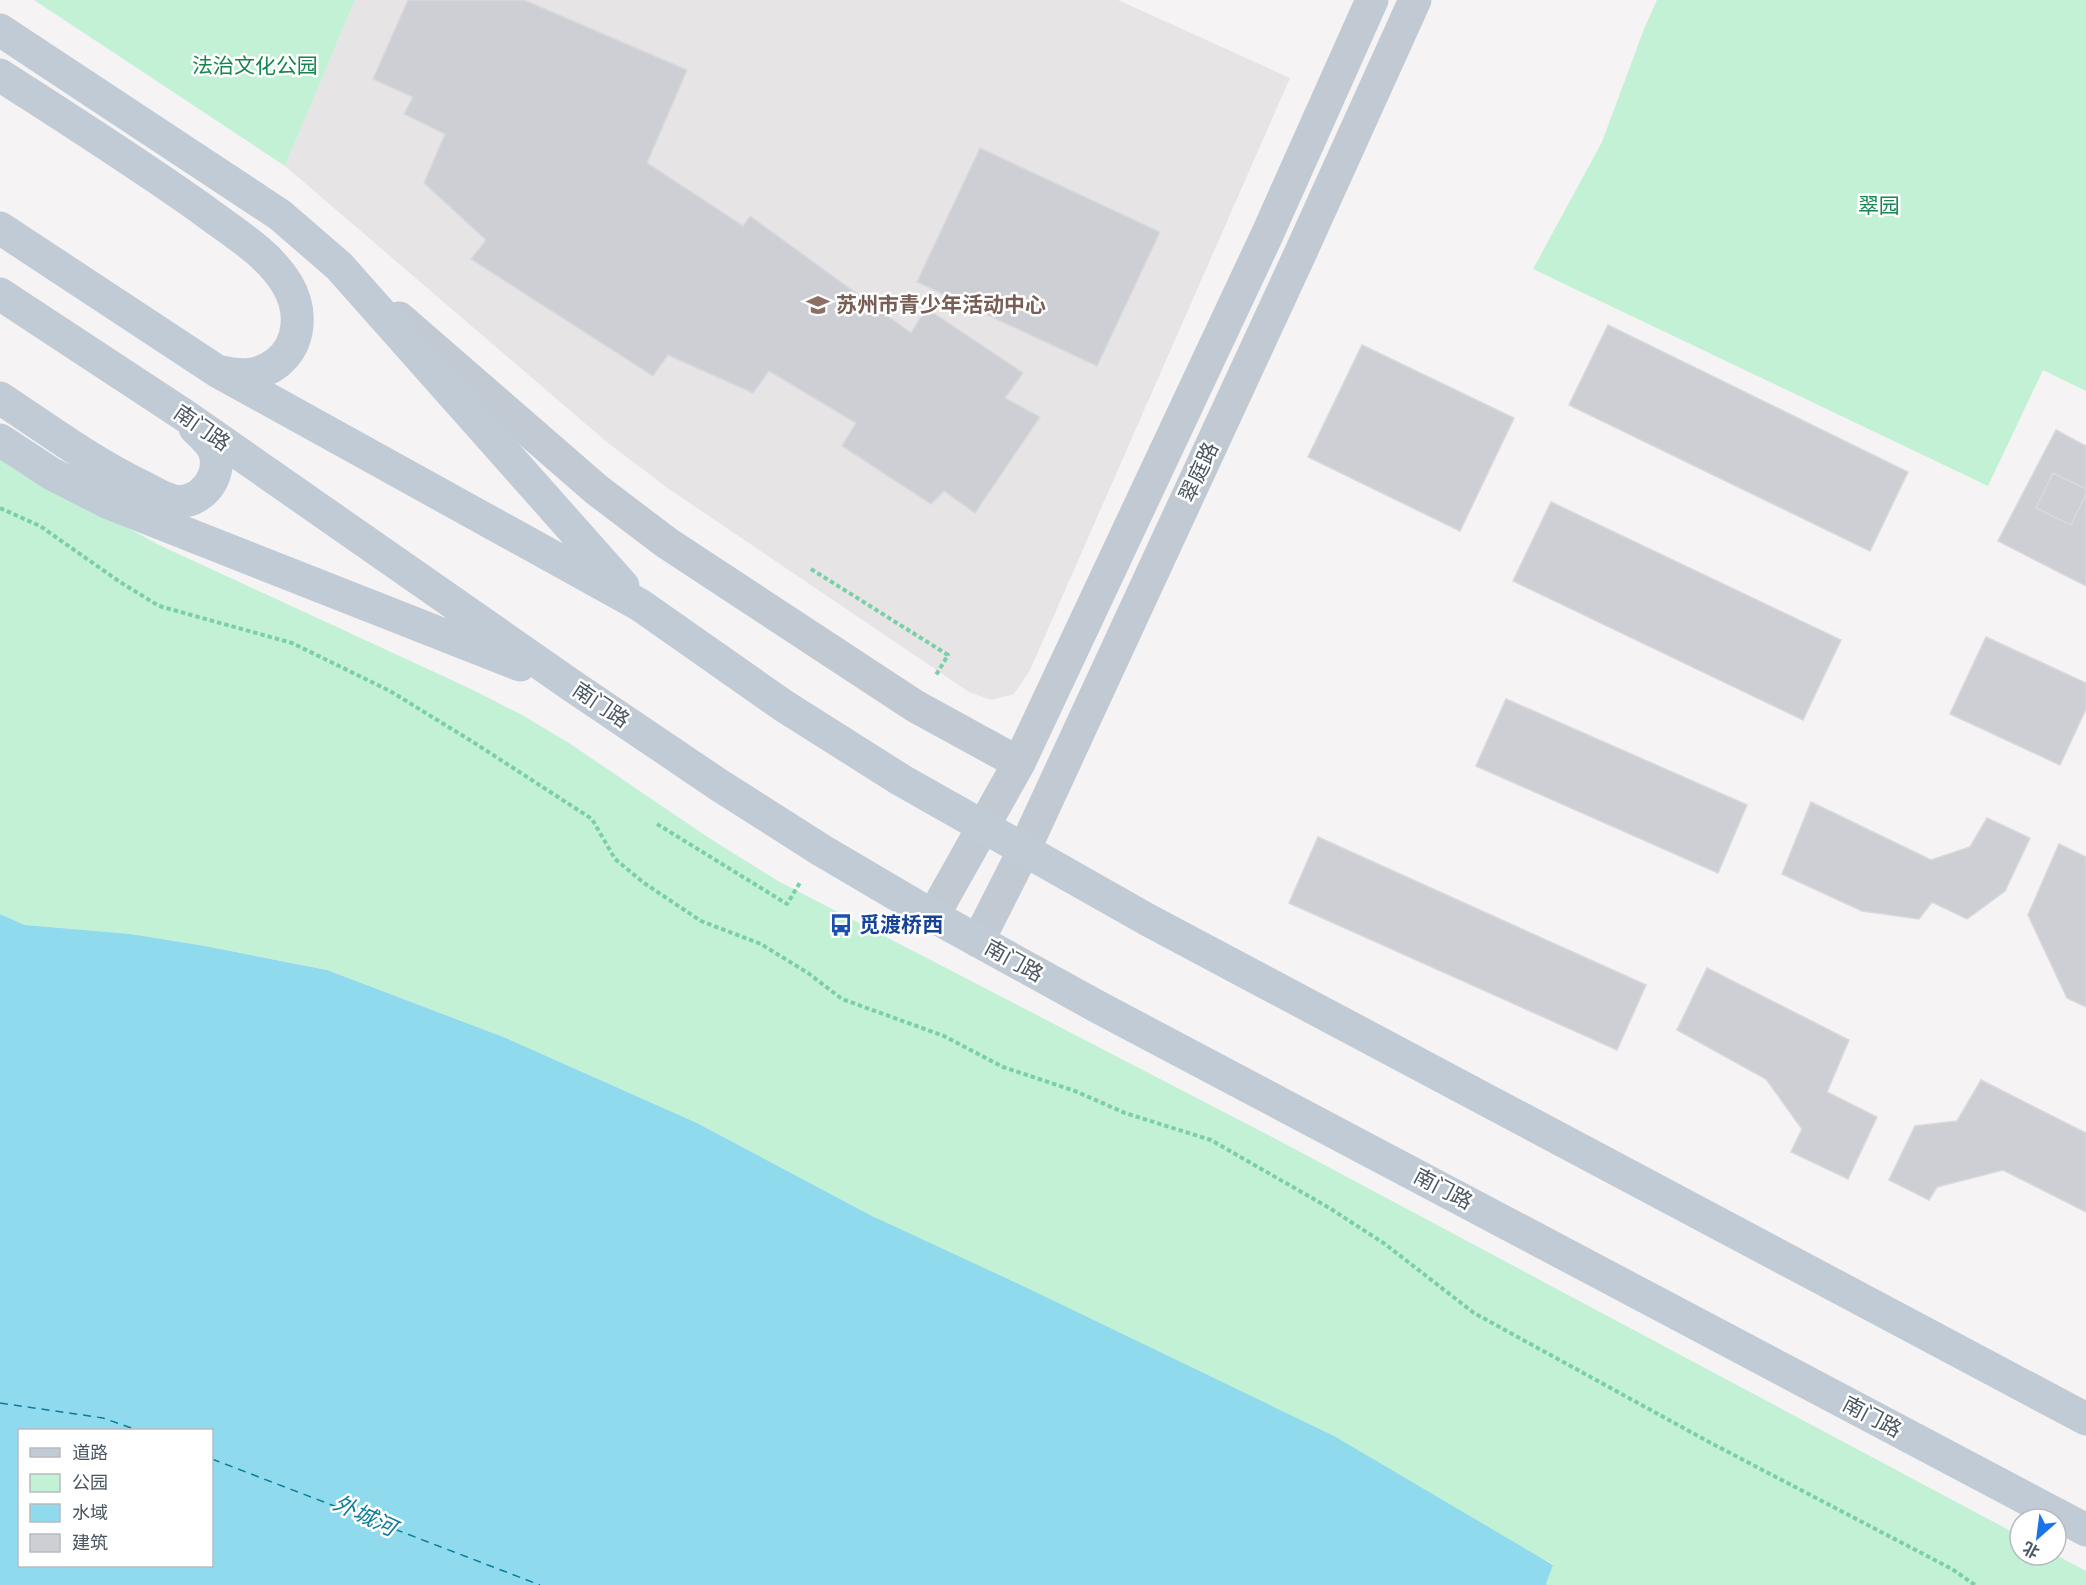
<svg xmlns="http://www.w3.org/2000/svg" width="2086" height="1585" font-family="'Golos Text','Noto Sans SC',sans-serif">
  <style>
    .education { fill: #e6e4e5 }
    .green { fill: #c3f1d5 }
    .water { fill: #90daee; fill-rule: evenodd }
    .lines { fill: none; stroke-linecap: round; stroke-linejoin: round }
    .ferry { stroke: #0c7c9b; stroke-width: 1.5; stroke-dasharray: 8 6; stroke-linecap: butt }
    .building { fill: #cdcfd5; stroke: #d7d9de; stroke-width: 1.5 }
    .path { stroke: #7ad0a6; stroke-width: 4; stroke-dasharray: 4.5 3; stroke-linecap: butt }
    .tertiary { stroke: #c1cad2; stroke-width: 33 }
    .secondary { stroke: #c1cbd6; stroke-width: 33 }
    .labels { text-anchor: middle; stroke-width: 5; stroke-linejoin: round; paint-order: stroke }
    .park-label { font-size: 21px; fill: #17864f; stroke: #fff }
    .education-label { font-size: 21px; font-weight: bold; fill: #785e54; stroke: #fff; text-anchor: start }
    .street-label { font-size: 21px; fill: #4a5661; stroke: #fff }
    .transit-label { font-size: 21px; font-weight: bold; fill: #164399; stroke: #fff; text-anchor: start }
    .water-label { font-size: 22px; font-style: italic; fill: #0c7c9b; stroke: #fff }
  </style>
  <rect width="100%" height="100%" fill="#f5f3f3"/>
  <path class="education" d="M 355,0 L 1118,0 L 1290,78 L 1030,670 L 1014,694 L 991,700 L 969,692 L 669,489 L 608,443 L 285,166 Z"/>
  <path class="green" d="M 34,0 L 355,0 L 285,166 Z
    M 1657,0 L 2086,0 L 2086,391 L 2043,370 L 1988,486 L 1533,269 L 1602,142 L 1644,29 Z
    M 0,444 L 123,525 L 159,545 L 471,689 L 522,715 L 569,743 L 709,838 L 778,881 L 1274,1138 L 2020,1536 L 2020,1555 L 2056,1555 L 2086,1571 L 2086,1585 L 1548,1585 L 1546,1584 L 1553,1564 L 872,1216 L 697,1123 L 506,1038 L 327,970 L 205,946 L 131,934 L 25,925 L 0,914 Z"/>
  <path class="water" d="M 0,914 L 25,925 L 131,934 L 205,946 L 327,970 L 506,1038 L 697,1123 L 872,1216 L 1023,1286 L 1334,1436 L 1553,1565 L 1546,1584 L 1548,1585 L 0,1585 ZM 20,1430 L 212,1430 L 212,1566 L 20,1566 Z"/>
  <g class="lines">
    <path class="ferry" d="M 0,1403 L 103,1418 L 137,1430
      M 212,1459 L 540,1585"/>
  </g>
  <path class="building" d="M 408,0 L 524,0 L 687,70 L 647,163 L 743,226 L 750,216 L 911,333 L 926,308 L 1023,373 L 1005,398 L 1040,417 L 975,513 L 944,491 L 931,504 L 842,446 L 856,423 L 769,371 L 753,393 L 668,355 L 653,376 L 471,259 L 486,240 L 424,183 L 445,134 L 404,114 L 413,97 L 373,79 Z
    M 980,148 L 1160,232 L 1097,366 L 917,282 Z
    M 1608,325 L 1908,472 L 1870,551 L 1569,405 Z
    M 1362,345 L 1514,418 L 1460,531 L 1308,457 Z
    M 2056,430 L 2086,446 L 2086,586 L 1998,541 Z
    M 2053,473 L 2086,489 L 2086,494 L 2071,525 L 2036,508 Z
    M 1551,502 L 1841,640 L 1803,720 L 1513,581 Z
    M 1986,637 L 2086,683 L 2086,709 L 2060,765 L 1950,714 Z
    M 1506,699 L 1747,805 L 1718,873 L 1476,766 Z
    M 1811,802 L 1931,860 L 1970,847 L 1987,818 L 2030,838 L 2005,891 L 1967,919 L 1932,902 L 1919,919 L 1862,911 L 1782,874 Z
    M 1318,837 L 1646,985 L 1617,1050 L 1289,903 Z
    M 2059,844 L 2086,857 L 2086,1007 L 2067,998 L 2028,915 Z
    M 1707,968 L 1849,1040 L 1827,1092 L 1877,1117 L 1848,1179 L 1791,1152 L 1802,1129 L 1766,1079 L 1677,1030 Z
    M 1981,1080 L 2086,1133 L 2086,1212 L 2003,1170 L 1937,1187 L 1929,1200 L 1889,1180 L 1915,1126 L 1957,1121 Z"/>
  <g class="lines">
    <path class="path" d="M 0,508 L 40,526 L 120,582 L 159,606 L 292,643 L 390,691 L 473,742 L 592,819 L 615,859 L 644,883 L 701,921 L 761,944 L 808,973 L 842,999 L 944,1036 L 1003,1067 L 1075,1091 L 1125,1113 L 1211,1140 L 1331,1209 L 1385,1244 L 1474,1313 L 1709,1442 L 1952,1569 L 1975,1585
      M 811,569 L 948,655 L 936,675
      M 657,824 L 787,904 L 801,881"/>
    <path class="tertiary" d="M 399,318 L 597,490 L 667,543 L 915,706 L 1019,763
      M 933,916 L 1019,763 L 1267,235 L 1372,0
      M 978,941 L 1024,850 L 1300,254 L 1415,0"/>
    <path class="secondary" d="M 0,30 L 280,215 L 339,266 L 623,586
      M 0,75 C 68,119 136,162 202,209 C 231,231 268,252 287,284 C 302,309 302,343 277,363 C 260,376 242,377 222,372
      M 0,228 L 217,371 L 640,605 L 784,706 L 901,780 L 1148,920 L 2086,1419
      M 0,294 L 184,415 L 571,685 L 719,785 L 821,850 L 933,916 L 1098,1007 L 2086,1530
      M 0,398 C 47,429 94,464 145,488 C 154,493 164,499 174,501 C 200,505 222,478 215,453 C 212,443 202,435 195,428
      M 0,440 L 52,474 L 109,503 L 520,665"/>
  </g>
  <defs>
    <g id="university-bare" transform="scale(1.8)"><path d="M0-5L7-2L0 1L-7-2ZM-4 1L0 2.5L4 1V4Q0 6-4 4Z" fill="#8d6e63" stroke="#fff" stroke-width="2.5" paint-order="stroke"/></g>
    <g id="bus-bare" transform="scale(1.8)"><path d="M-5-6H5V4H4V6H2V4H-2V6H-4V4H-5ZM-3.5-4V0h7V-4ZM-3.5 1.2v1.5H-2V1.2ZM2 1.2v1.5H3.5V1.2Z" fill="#1a4fb4" stroke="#fff" stroke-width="2.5" paint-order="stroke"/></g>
  </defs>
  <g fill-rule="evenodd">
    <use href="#university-bare" x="818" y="305"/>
    <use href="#bus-bare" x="841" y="925"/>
  </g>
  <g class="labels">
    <g class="park-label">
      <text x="255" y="73">法治文化公园</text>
      <text x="1879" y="213">翠园</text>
    </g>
    <g class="education-label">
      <text x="836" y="312">苏州市青少年活动中心</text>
    </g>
    <g class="street-label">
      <text transform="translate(202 428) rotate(35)" y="7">南门路</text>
      <text transform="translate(1199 472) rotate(-65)" y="7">翠庭路</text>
      <text transform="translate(601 705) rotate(34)" y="7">南门路</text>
      <text transform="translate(1014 961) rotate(29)" y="7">南门路</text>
      <text transform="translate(1443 1189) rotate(28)" y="7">南门路</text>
      <text transform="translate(1872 1417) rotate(28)" y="7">南门路</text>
    </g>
    <g class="transit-label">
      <text x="859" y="932">觅渡桥西</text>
    </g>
    <g class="water-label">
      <text transform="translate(365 1515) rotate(25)" y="8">外城河</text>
    </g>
  </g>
  <rect x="18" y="1429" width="195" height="138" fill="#ffffff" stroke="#b7bbc0" stroke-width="1.5"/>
  <rect x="30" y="1448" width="30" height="9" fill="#c1cbd6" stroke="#b7bbc0" stroke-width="1.5"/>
  <text x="72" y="1459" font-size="18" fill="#4a5661">道路</text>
  <rect x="30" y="1474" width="30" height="18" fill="#c3f1d5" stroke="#b7bbc0" stroke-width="1.5"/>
  <text x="72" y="1489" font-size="18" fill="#4a5661">公园</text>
  <rect x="30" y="1504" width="30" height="18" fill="#90daee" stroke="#b7bbc0" stroke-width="1.5"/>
  <text x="72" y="1519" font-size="18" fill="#4a5661">水域</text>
  <rect x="30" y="1534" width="30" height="18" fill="#cdcfd5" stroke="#b7bbc0" stroke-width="1.5"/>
  <text x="72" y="1549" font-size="18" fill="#4a5661">建筑</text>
  <g transform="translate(2038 1537) rotate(208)"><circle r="28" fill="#ffffff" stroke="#b7bbc0" stroke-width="1.5"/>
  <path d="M0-4.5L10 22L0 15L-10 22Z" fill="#1a73e8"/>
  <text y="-9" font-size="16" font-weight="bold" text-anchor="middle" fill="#4a5661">北</text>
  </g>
</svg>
